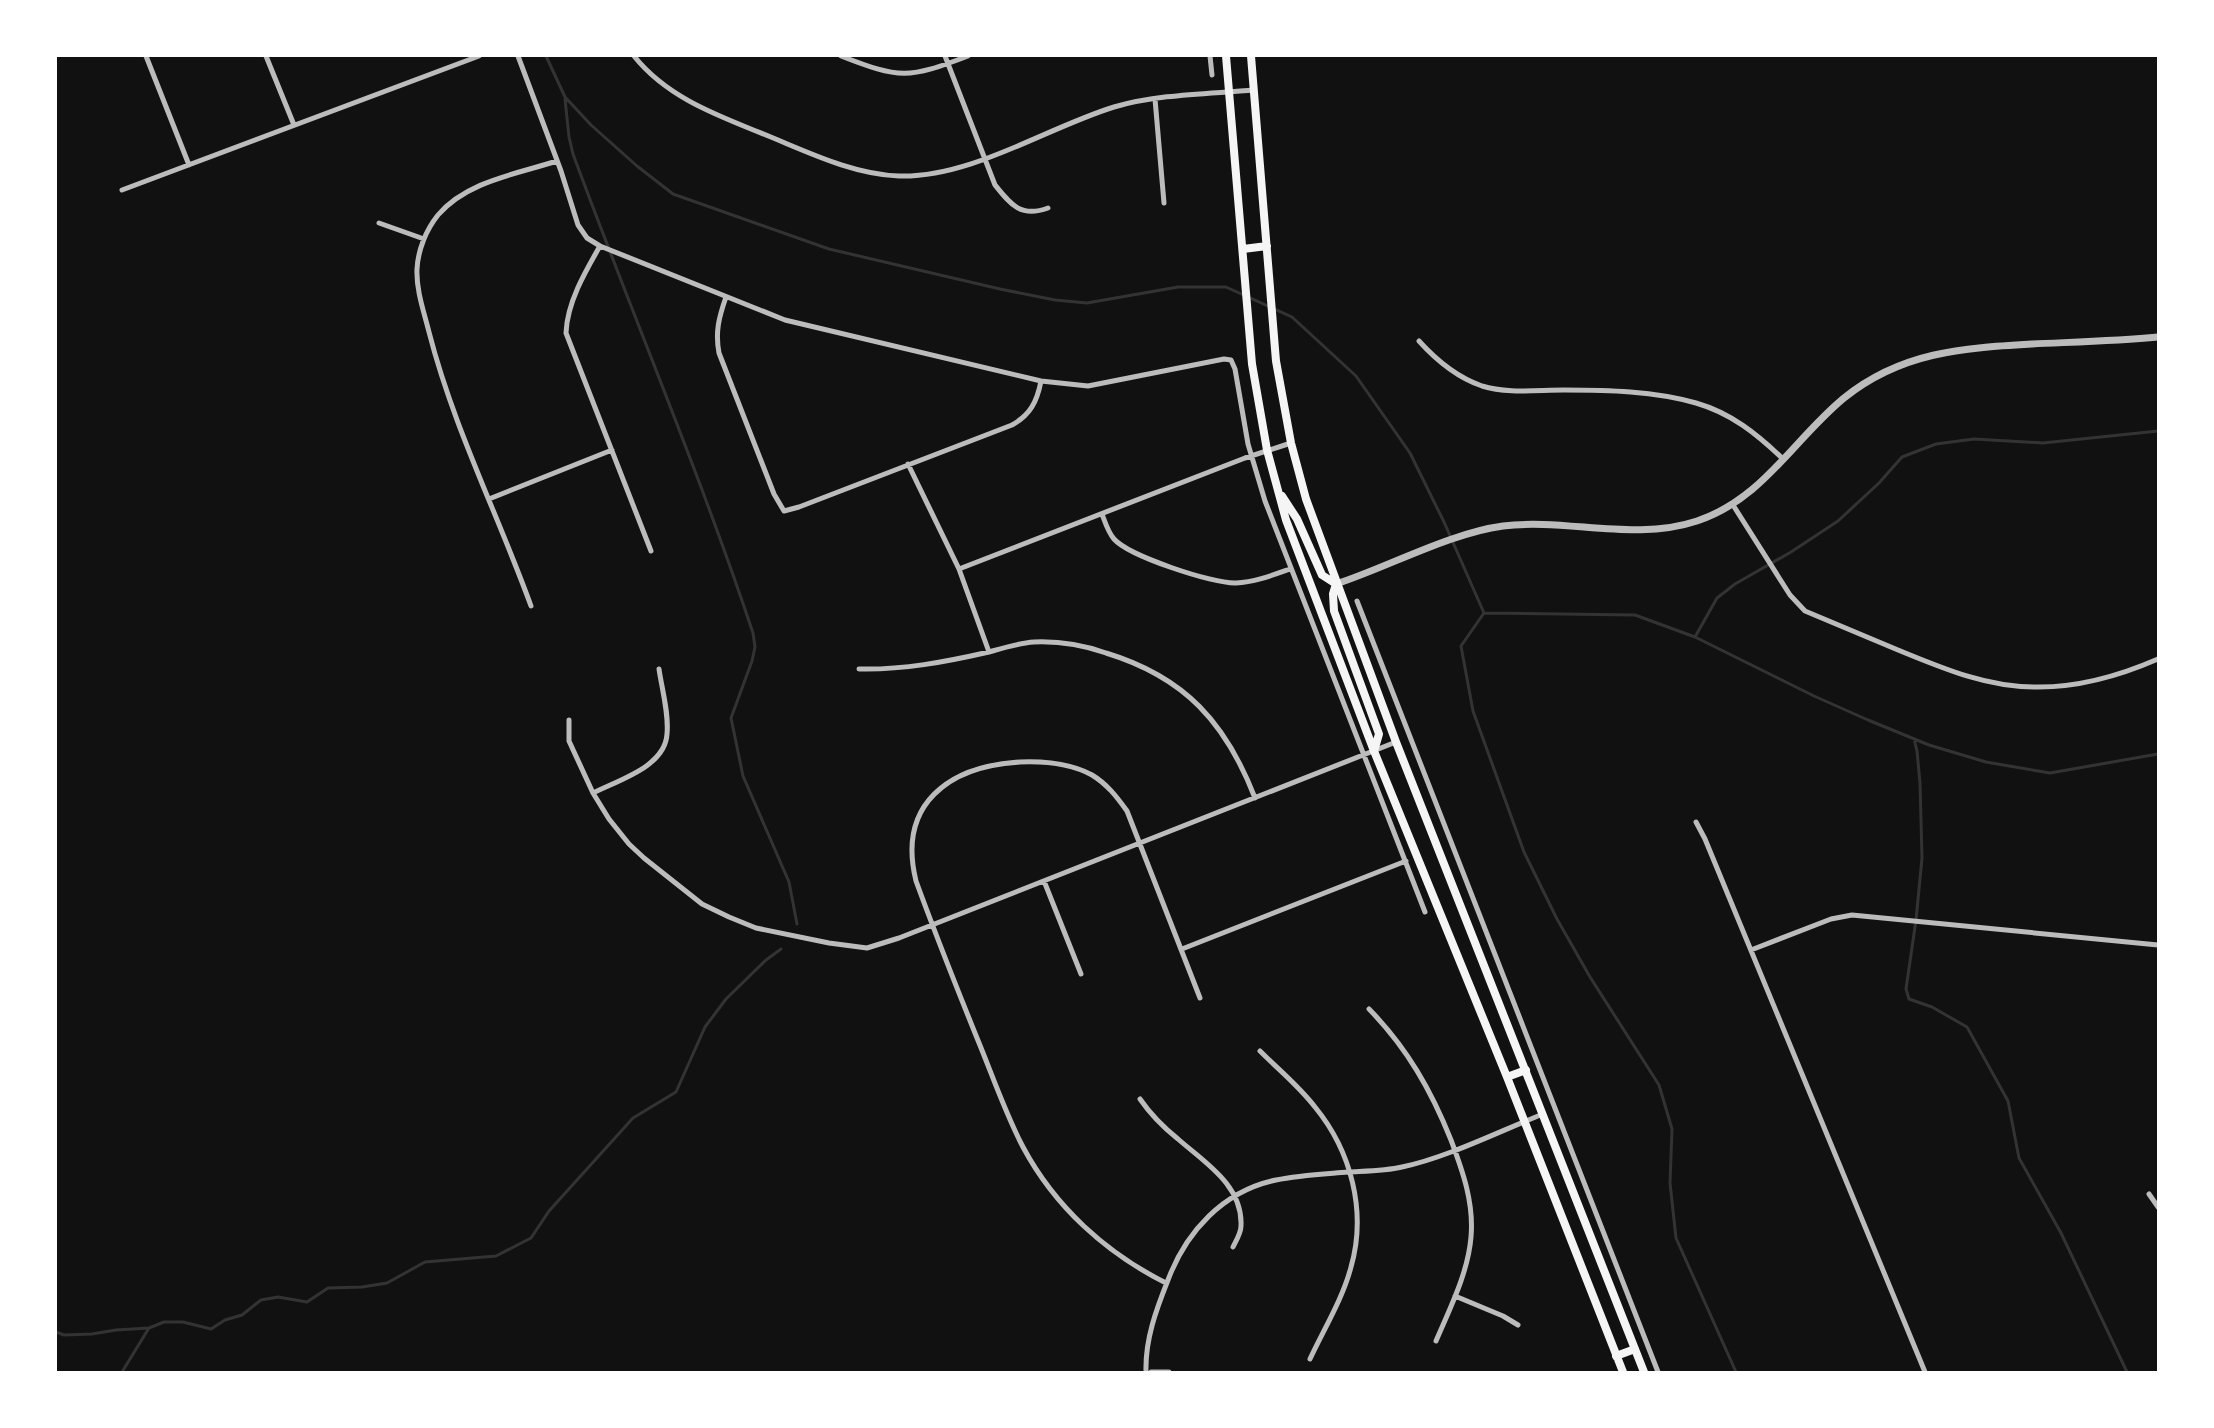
<svg xmlns="http://www.w3.org/2000/svg" width="2214" height="1428" font-family="'Sofia Sans Condensed',sans-serif">
  <style>
    .lines { fill: none; stroke-linecap: round; stroke-linejoin: round }
    .stream { stroke: #333; stroke-width: 3 }
    .minor { stroke: #bcbcbc; stroke-width: 5 }
    .tertiary { stroke: #bcbcbc; stroke-width: 7 }
    .secondary { stroke: #f5f5f5; stroke-width: 8 }
  </style>
  <rect width="100%" height="100%" fill="#111"/>
  <g class="lines">
    <path class="stream" d="M 546,56 L 565,97 L 591,125 L 637,166 L 673,194 L 829,249 L 1000,289 L 1055,300 L 1087,303 L 1178,287 L 1226,287 L 1292,317 L 1356,376 L 1410,453 L 1444,522 L 1484,613 L 1635,615 L 1695,637 L 1814,696 L 1868,720 L 1929,745 L 1986,762 L 2050,773 L 2158,754
      M 565,99 L 569,137 L 573,154 C 632,314 699,471 753,633 L 755,647 L 752,661 L 731,718 L 743,776 L 789,882 L 797,924
      M 1484,613 L 1461,646 L 1473,711 L 1524,852 L 1557,919 L 1590,977 L 1659,1085 L 1672,1129 L 1670,1183 L 1676,1238 L 1736,1372
      M 1695,637 L 1717,598 L 1735,584 L 1791,552 L 1838,521 L 1879,483 L 1902,457 L 1936,444 L 1974,439 L 2043,443 L 2158,431
      M 1914,739 L 1917,751 L 1920,783 L 1922,858 L 1916,920 L 1906,989 L 1909,999 L 1932,1007 L 1967,1027 L 2008,1101 L 2019,1158 L 2061,1233 L 2127,1372
      M 56,1332 L 64,1335 L 92,1334 L 116,1330 L 149,1328 L 164,1322 L 183,1322 L 211,1329 L 225,1320 L 242,1315 L 261,1300 L 278,1297 L 307,1302 L 328,1288 L 362,1287 L 387,1283 L 425,1262 L 496,1256 L 531,1238 L 549,1211 L 633,1118 L 676,1092 L 705,1027 L 726,999 L 766,960 L 781,949
      M 122,1372 L 149,1328"/>
    <path class="minor" d="M 146,56 L 189,165
      M 266,56 L 294,125
      M 518,56 L 561,171 L 578,225 L 587,238 L 600,246 L 785,320 L 1041,381 L 1088,386 L 1224,359 L 1231,360 L 1235,369 L 1248,444 L 1265,501 L 1425,912
      M 634,56 C 665,95 711,113 756,131 C 802,149 849,174 899,176 C 971,178 1046,128 1114,107 C 1159,94 1207,94 1254,90
      M 841,56 C 900,79 908,79 968,56
      M 945,56 L 995,185 C 1011,205 1021,218 1048,208
      M 1210,56 L 1212,75
      M 1155,99 L 1164,203
      M 122,190 L 479,56
      M 379,223 L 424,239
      M 600,246 C 585,272 567,303 566,333 L 651,551
      M 726,297 C 719,317 715,332 719,353 L 774,494 L 784,511 L 799,507 L 1012,425 C 1030,415 1037,402 1041,381
      M 1419,341 C 1437,361 1456,377 1482,386 C 1507,394 1537,390 1564,390 C 1607,390 1654,391 1696,403 C 1731,413 1757,434 1783,459
      M 908,464 L 959,569 L 989,652 C 1003,648 1019,643 1034,642 C 1059,641 1083,645 1106,653 C 1185,677 1226,723 1255,798
      M 489,499 L 612,450
      M 1733,505 L 1790,595 L 1805,611 C 1836,624 1867,637 1898,650 C 1942,668 1986,687 2034,687 C 2078,688 2119,676 2158,659
      M 1102,514 C 1105,522 1108,532 1114,539 C 1129,556 1213,584 1236,583 C 1255,582 1273,575 1290,569
      M 959,569 L 1245,458 L 1291,443
      M 1357,601 L 1658,1372
      M 531,606 C 498,515 453,426 429,332 C 424,312 416,290 417,269 C 418,250 426,230 438,215 C 467,181 517,174 557,161
      M 859,669 C 903,670 945,662 989,652
      M 569,720 L 569,741 L 593,793 L 609,819 L 629,844 L 644,858 L 702,904 L 729,917 L 756,928 L 829,943 L 867,948 L 899,938 L 1396,742
      M 593,793 C 618,780 665,767 667,734 C 669,713 662,690 659,669
      M 1696,822 L 1705,839 L 1925,1372
      M 1044,881 L 1081,974
      M 1182,949 L 1406,861
      M 1751,950 L 1831,919 L 1852,915 L 2158,945
      M 1369,1009 C 1407,1048 1431,1090 1451,1140 C 1463,1172 1474,1203 1471,1237 C 1468,1273 1450,1308 1436,1341
      M 1260,1051 C 1279,1070 1299,1086 1315,1107 C 1351,1151 1367,1211 1351,1267 C 1343,1298 1324,1329 1310,1359
      M 1140,1099 C 1151,1115 1163,1127 1178,1139 C 1204,1162 1243,1185 1241,1226 C 1241,1233 1236,1241 1233,1247
      M 2149,1194 L 2158,1207
      M 1166,1283 C 1106,1253 1055,1207 1023,1147 C 1005,1113 992,1074 977,1038 C 956,986 935,933 916,881 C 897,804 949,766 1020,762 C 1045,761 1070,763 1092,775 C 1107,784 1117,797 1127,811 L 1200,998
      M 1455,1296 L 1503,1316 L 1518,1325
      M 1146,1372 C 1145,1340 1156,1310 1168,1280 C 1186,1232 1223,1191 1276,1180 C 1299,1175 1324,1174 1348,1172 C 1366,1171 1385,1171 1402,1167 C 1446,1158 1500,1131 1543,1114
      M 1151,1372 L 1169,1372"/>
    <path class="tertiary" d="M 1336,584 C 1388,567 1450,533 1503,526 C 1567,518 1634,542 1697,521 C 1763,499 1793,440 1844,398 C 1901,352 1962,348 2032,344 C 2074,342 2116,341 2158,337"/>
    <path class="secondary" d="M 1226,56 L 1252,364 L 1267,450 L 1286,520 L 1374,751 L 1507,1077 L 1623,1372
      M 1251,56 L 1276,361 L 1291,443 L 1306,499 L 1396,742 L 1644,1372
      M 1243,249 L 1267,246
      M 1282,496 L 1297,519 L 1322,575 L 1336,584 L 1333,594 L 1334,611 L 1379,734 L 1374,751
      M 1507,1077 L 1526,1070
      M 1616,1356 L 1635,1349"/>
  </g>
  <rect width="2214" height="1428" fill="none" stroke="#ffffff" stroke-width="114"/>
</svg>
